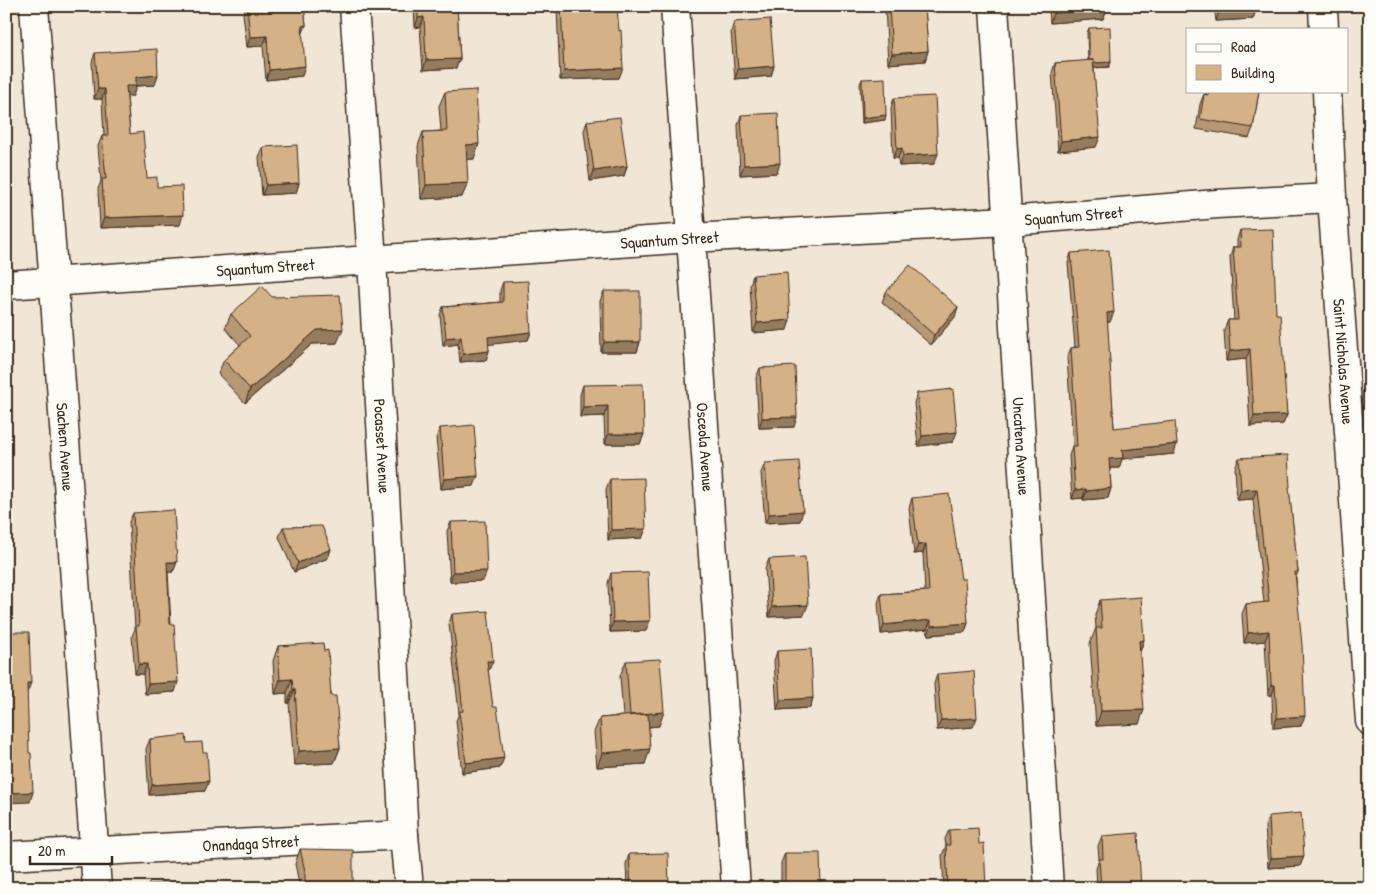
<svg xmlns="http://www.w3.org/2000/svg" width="1376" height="894" font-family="'Patrick Hand',sans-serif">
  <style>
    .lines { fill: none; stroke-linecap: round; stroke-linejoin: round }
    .street-casing { stroke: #3b2a1e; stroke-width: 31 }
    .secondary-casing { stroke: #3b2a1e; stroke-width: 31 }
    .street { stroke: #fdfcf7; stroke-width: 28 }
    .secondary { stroke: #fdfcf7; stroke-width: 28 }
    .wall { fill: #b79874; stroke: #3b2a1e }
    .shaded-wall { fill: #957c5e; stroke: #3b2a1e }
    .building { fill: #d5b187; stroke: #3b2a1e }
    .labels { text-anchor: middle; stroke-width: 4.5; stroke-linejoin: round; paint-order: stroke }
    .street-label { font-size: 16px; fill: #3b2a1e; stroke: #fdfcf7 }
  </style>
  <rect width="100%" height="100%" fill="#f1e6d5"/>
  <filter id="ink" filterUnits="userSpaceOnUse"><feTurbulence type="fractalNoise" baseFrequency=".02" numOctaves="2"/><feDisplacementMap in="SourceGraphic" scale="10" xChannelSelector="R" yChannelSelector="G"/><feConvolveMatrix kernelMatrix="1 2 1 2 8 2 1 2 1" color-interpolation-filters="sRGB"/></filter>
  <g filter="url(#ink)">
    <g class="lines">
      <g class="street-casing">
        <g id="street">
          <path id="s1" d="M 34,6 L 97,888"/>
          <path id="s2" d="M 354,6 L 372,260 L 404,835 L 409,888"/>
          <path id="s3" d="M 675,6 L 736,888"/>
          <path id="s4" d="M 994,6 L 1049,888"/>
          <path id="s5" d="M 6,285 L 691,238 L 1008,221 L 1217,204 L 1332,198"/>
          <path id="s6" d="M 6,856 L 404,835"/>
        </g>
      </g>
      <g class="secondary-casing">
        <g id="secondary">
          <path d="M 1323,6 L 1324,29"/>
          <path id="s7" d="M 1327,91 L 1332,198 L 1370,721"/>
        </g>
      </g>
      <use href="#street" class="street"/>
      <use href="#secondary" class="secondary"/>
    </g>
    <path class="wall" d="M 246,6 L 304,6 L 306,25 L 302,35 L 302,76 L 266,80 L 263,46 L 247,47 L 243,14 Z
      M 414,6 L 457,6 L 460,59 L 456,68 L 423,70 L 420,27 L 415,28 Z
      M 555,6 L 617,6 L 619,78 L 560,80 L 557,9 L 555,9 Z
      M 885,6 L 925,6 L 928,51 L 925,61 L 888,64 Z
      M 1049,6 L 1107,6 L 1103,19 L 1050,23 Z
      M 1214,6 L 1256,6 L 1256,9 L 1253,19 L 1216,21 Z
      M 734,22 L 774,66 L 771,76 L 735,79 L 731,32 Z
      M 1089,28 L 1111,62 L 1109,67 L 1094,68 L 1096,147 L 1058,151 L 1052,73 L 1055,63 L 1088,61 L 1087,33 Z
      M 95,53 L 155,85 L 136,86 L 133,96 L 127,96 L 130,134 L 147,178 L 157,187 L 180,225 L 100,228 L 98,189 L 101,181 L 98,146 L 102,136 L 104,136 L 102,99 L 94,99 L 92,62 Z
      M 862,79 L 885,120 L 862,123 L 860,84 Z
      M 1207,91 L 1259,91 L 1253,128 L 1249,138 L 1196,129 L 1200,104 L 1204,94 L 1206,94 Z
      M 445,92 L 474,159 L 466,159 L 462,197 L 421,199 L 418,146 L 423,132 L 441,131 L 439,106 Z
      M 894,98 L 934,164 L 899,166 L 898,158 L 893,158 L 891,108 Z
      M 741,115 L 777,173 L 740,175 L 738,125 Z
      M 587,121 L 627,166 L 624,176 L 590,181 L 584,131 Z
      M 263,147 L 299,183 L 296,193 L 262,195 L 259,157 Z
      M 1240,230 L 1276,314 L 1287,415 L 1283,424 L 1250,426 L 1246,359 L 1226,361 L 1224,330 L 1228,320 L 1234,320 L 1230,257 L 1233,247 L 1237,247 L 1237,240 Z
      M 1071,253 L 1110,322 L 1107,322 L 1114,428 L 1174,454 L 1122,459 L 1119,468 L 1110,468 L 1111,488 L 1108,498 L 1083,500 L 1083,498 L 1072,499 L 1069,456 L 1072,446 L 1073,446 L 1067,357 L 1071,348 L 1075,347 L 1068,263 Z
      M 753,275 L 787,330 L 753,333 L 750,285 Z
      M 503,282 L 531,332 L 528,340 L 488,344 L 489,351 L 486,360 L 460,362 L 458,344 L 443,346 L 440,315 L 443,307 L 500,302 L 500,290 Z
      M 604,291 L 640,342 L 637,352 L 601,352 L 600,301 Z
      M 886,292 L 955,317 L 931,345 L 882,302 Z
      M 272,297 L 337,343 L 312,344 L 245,403 L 218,374 L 224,360 L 240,345 L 225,328 L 231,314 Z
      M 760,368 L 794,427 L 759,428 L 756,378 Z
      M 583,385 L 644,434 L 640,444 L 605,444 L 604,416 L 580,417 L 580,395 Z
      M 917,393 L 953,442 L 918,446 L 914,403 Z
      M 440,428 L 474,486 L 441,489 L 436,438 Z
      M 1239,458 L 1289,490 L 1298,572 L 1296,577 L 1301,726 L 1273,728 L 1272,695 L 1268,695 L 1265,641 L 1244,643 L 1242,614 L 1246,604 L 1264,603 L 1253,499 L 1237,500 L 1235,468 Z
      M 765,463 L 800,521 L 765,523 L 761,473 Z
      M 610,479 L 646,529 L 642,538 L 608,540 L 606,489 Z
      M 912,498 L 961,579 L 968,623 L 965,632 L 928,635 L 927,629 L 881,634 L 878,603 L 881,594 L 925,591 L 923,553 L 914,554 L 909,508 Z
      M 133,513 L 177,562 L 173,572 L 168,572 L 175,692 L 145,694 L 143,674 L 135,674 L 132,636 L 135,629 L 129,522 Z
      M 451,522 L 483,581 L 450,582 L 447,531 Z
      M 283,527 L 331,549 L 328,558 L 294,572 L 279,537 Z
      M 769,559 L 804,615 L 769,617 L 765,569 Z
      M 611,573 L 646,631 L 610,632 L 608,583 Z
      M 1100,600 L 1144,640 L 1140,652 L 1139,724 L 1096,726 L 1090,643 L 1096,628 L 1095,615 Z
      M 452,614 L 489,670 L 488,670 L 500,768 L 462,773 L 456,721 L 459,713 L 449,624 Z
      M 278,646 L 324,651 L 340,748 L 334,763 L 294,765 L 289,703 L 287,703 L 287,693 L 275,694 L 273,661 Z
      M 777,651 L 813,698 L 810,708 L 777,710 L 774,661 Z
      M 626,661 L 659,726 L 649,727 L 645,764 L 597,767 L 594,732 L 600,718 L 623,716 L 620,676 Z
      M 937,674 L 973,727 L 937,730 L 934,684 Z
      M 150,739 L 187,743 L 205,791 L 149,795 L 146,749 Z
      M 1269,816 L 1304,856 L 1300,866 L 1268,868 L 1265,826 Z
      M 949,830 L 979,844 L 986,888 L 944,888 L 942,855 L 946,846 L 945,839 Z
      M 1102,836 L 1141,888 L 1097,888 L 1096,869 L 1099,859 L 1098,846 Z
      M 300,849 L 353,888 L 300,888 L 295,864 Z
      M 785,853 L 821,888 L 781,888 L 781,863 Z
      M 629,854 L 669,888 L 627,888 L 626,864 Z"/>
    <path class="shaded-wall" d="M 1256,9 L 1253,19 L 1216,21 L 1219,11 Z
      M 1107,10 L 1103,19 L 1050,23 L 1053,13 Z
      M 424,17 L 420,27 L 415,28 L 418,18 Z
      M 306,25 L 302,35 L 302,26 Z
      M 267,36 L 263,46 L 247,47 L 250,37 Z
      M 928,51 L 925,61 L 888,64 L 892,54 Z
      M 460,59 L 456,68 L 423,70 L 426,60 Z
      M 1111,62 L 1109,67 L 1088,68 L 1090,63 Z
      M 305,66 L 302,76 L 266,80 L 269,70 Z
      M 774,66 L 771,76 L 735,79 L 738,69 Z
      M 623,68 L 619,78 L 560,80 L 564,71 Z
      M 158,75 L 155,85 L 136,86 L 133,96 L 123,96 L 126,86 L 136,77 Z
      M 98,89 L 105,89 L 102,99 L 94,99 Z
      M 886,115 L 885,120 L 862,123 L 863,118 Z
      M 1100,137 L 1096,147 L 1058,151 L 1061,141 Z
      M 479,144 L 474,159 L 460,160 L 466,145 Z
      M 902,148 L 898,158 L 893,158 L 897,149 Z
      M 938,154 L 934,164 L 899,166 L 903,156 Z
      M 780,163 L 777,173 L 740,175 L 744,165 Z
      M 627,166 L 624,176 L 590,181 L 594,171 Z
      M 299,183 L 296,193 L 262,195 L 266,185 Z
      M 468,183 L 462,197 L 421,199 L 426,185 Z
      M 183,215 L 180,225 L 100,228 L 104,218 Z
      M 958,307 L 955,317 L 931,345 L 934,335 Z
      M 1114,312 L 1110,322 L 1103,322 L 1107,313 Z
      M 790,320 L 787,330 L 753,333 L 757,323 Z
      M 343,329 L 337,343 L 312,344 L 245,403 L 250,389 L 317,330 Z
      M 531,332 L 528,340 L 485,345 L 488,337 Z
      M 461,336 L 458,344 L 443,346 L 446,338 Z
      M 604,342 L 640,342 L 637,352 L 601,352 Z
      M 1250,349 L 1246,359 L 1226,361 L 1230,351 Z
      M 489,351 L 486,360 L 460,362 L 463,354 Z
      M 608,406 L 604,416 L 580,417 L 583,407 Z
      M 1287,415 L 1283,424 L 1250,426 L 1254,416 Z
      M 797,417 L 794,427 L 759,428 L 762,418 Z
      M 957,432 L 953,442 L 918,446 L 922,436 Z
      M 608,434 L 644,434 L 640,444 L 605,444 Z
      M 1177,444 L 1174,454 L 1122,459 L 1119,468 L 1106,468 L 1109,459 L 1122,450 Z
      M 478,476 L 474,486 L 441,489 L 444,479 Z
      M 1111,488 L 1108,498 L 1083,500 L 1087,491 Z
      M 1086,489 L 1083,498 L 1072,499 L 1075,490 Z
      M 1257,489 L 1253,499 L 1237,500 L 1241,490 Z
      M 803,511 L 800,521 L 765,523 L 769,514 Z
      M 646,529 L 642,538 L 608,540 L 611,530 Z
      M 926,544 L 923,553 L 914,554 L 918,545 Z
      M 331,549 L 328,558 L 294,572 L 298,563 Z
      M 167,562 L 177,562 L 173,572 L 164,572 Z
      M 487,571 L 483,581 L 450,582 L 453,572 Z
      M 808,605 L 804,615 L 769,617 L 772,607 Z
      M 931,620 L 927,629 L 881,634 L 884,625 Z
      M 650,621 L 646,631 L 610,632 L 613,622 Z
      M 968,623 L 965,632 L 928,635 L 931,626 Z
      M 1269,631 L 1265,641 L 1244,643 L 1248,633 Z
      M 1144,640 L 1139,654 L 1139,641 Z
      M 487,661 L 493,661 L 489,670 L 484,671 Z
      M 139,664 L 147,664 L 143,674 L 135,674 Z
      M 292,679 L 287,693 L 275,694 L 280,680 Z
      M 178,682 L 175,692 L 145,694 L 148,684 Z
      M 27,683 L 31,683 L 27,693 L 23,693 Z
      M 1271,685 L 1275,685 L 1272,695 L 1268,695 Z
      M 293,689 L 295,689 L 289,703 L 287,703 Z
      M 813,698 L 810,708 L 777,710 L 780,700 Z
      M 1144,710 L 1139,724 L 1096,726 L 1101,711 Z
      M 664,712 L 659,726 L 624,729 L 630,715 Z
      M 1305,716 L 1301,726 L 1273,728 L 1277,718 Z
      M 977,718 L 973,727 L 937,730 L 941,720 Z
      M 340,748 L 334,763 L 294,765 L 299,751 Z
      M 650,749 L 645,764 L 597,767 L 602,753 Z
      M 504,758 L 500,768 L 462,773 L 466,763 Z
      M 209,781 L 205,791 L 149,795 L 152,785 Z
      M 33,792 L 30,802 L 6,803 L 6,793 Z
      M 1304,856 L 1300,866 L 1268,868 L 1271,858 Z"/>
    <path class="building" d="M 247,6 L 304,6 L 306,25 L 302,26 L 305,66 L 269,70 L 267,36 L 250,37 Z
      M 418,6 L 457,6 L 460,59 L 426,60 L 424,17 L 418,18 Z
      M 561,6 L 617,6 L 619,31 L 621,30 L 623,68 L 564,71 Z
      M 889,6 L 925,6 L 928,51 L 892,54 Z
      M 1053,6 L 1107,6 L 1107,10 L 1053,13 Z
      M 1219,6 L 1256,6 L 1256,9 L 1219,11 Z
      M 770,19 L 774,66 L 738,69 L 734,22 Z
      M 1110,27 L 1111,62 L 1094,63 L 1093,60 L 1089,60 L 1089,28 Z
      M 157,49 L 158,75 L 136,77 L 136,86 L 126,86 L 130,134 L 143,132 L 147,178 L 157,177 L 157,187 L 182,186 L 183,215 L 104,218 L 102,179 L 106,179 L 102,136 L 108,136 L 105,89 L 98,89 L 95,53 Z
      M 1093,60 L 1100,137 L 1061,141 L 1055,63 Z
      M 885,78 L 886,115 L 863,118 L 862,79 Z
      M 476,90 L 479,144 L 466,145 L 468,183 L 426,185 L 423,132 L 447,131 L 445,92 Z
      M 1209,91 L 1259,91 L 1253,128 L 1200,119 L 1204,94 L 1208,95 Z
      M 935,96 L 938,154 L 903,156 L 902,148 L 897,149 L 894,98 Z
      M 778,113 L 780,163 L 744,165 L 741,115 Z
      M 620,117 L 627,166 L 594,171 L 587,121 Z
      M 297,145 L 299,183 L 266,185 L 263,147 Z
      M 1273,229 L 1276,314 L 1280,314 L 1287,415 L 1254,416 L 1250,349 L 1230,351 L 1228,320 L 1238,320 L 1233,247 L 1241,247 L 1240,230 Z
      M 1109,250 L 1114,312 L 1107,313 L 1114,428 L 1175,421 L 1177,444 L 1122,450 L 1123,458 L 1109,459 L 1111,488 L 1087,491 L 1086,489 L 1075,490 L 1072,446 L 1077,446 L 1071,348 L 1079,347 L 1071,253 Z
      M 910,265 L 958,307 L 934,335 L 886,292 Z
      M 787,272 L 790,320 L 757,323 L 753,275 Z
      M 528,281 L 531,332 L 488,337 L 489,351 L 463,354 L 461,336 L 446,338 L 443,307 L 503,302 L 503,282 Z
      M 262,286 L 272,297 L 340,295 L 343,329 L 317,330 L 250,389 L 224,360 L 250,336 L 231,314 Z
      M 604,291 L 640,291 L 640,342 L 604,342 Z
      M 795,366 L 797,417 L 762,418 L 760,368 Z
      M 643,384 L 644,434 L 608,434 L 608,406 L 583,407 L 583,385 Z
      M 953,389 L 957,432 L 922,436 L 917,393 Z
      M 474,425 L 478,476 L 444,479 L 440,428 Z
      M 1288,455 L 1290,487 L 1289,487 L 1298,572 L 1295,572 L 1302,645 L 1305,716 L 1277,718 L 1275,685 L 1271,685 L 1269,631 L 1248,633 L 1246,604 L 1269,602 L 1257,489 L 1241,490 L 1239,458 Z
      M 799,461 L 803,511 L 769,514 L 765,463 Z
      M 644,478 L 646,529 L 611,530 L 610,479 Z
      M 949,494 L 961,579 L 965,579 L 968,623 L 931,626 L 931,620 L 884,625 L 881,594 L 929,591 L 926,544 L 918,545 L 912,498 Z
      M 174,510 L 177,562 L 167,562 L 170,624 L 174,624 L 178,682 L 148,684 L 147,664 L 139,664 L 136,626 L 139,626 L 133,513 Z
      M 485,521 L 487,571 L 453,572 L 451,522 Z
      M 322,526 L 331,549 L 298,563 L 283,527 Z
      M 805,557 L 808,605 L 772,607 L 769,559 Z
      M 648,572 L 650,621 L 613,622 L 611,573 Z
      M 1141,597 L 1144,640 L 1139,641 L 1144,710 L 1101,711 L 1096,628 L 1102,628 L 1100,600 Z
      M 488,611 L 493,661 L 487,661 L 493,707 L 497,707 L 504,758 L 466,763 L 459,712 L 463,711 L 452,614 Z
      M 6,632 L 29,632 L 31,683 L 27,683 L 29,753 L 31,753 L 33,792 L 6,793 Z
      M 323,643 L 324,651 L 328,650 L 331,696 L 336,696 L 340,748 L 299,751 L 295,689 L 293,689 L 292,679 L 280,680 L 278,646 Z
      M 811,649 L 813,698 L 780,700 L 777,651 Z
      M 660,659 L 664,712 L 630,715 L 626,661 Z
      M 974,671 L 977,718 L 941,720 L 937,674 Z
      M 648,714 L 650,749 L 602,753 L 600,718 Z
      M 186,735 L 187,743 L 202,742 L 203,752 L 207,752 L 209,781 L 152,785 L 150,739 Z
      M 1301,813 L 1304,856 L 1271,858 L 1269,816 Z
      M 978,828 L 979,844 L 984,843 L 986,888 L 948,888 L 946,845 L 950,845 L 949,830 Z
      M 1138,833 L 1141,888 L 1101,888 L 1099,859 L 1103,859 L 1102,836 Z
      M 300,849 L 353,850 L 353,888 L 305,888 L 305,871 Z
      M 668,853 L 669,888 L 631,888 L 629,854 Z
      M 785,853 L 820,853 L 821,888 L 785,888 Z
      M 190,881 L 191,888 L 148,888 L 148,884 Z"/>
  </g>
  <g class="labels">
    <g class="street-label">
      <text dy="6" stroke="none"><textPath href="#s5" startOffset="1070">Squantum Street</textPath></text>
      <text dy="6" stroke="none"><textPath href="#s5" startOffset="665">Squantum Street</textPath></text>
      <text dy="6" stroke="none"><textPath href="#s5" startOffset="260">Squantum Street</textPath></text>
      <text dy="6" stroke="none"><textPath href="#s7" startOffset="271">Saint Nicholas Avenue</textPath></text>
      <text dy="6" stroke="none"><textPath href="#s1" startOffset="442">Sachem Avenue</textPath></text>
      <text dy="6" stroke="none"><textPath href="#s2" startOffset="441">Pocasset Avenue</textPath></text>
      <text dy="6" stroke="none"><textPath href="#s3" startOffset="442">Osceola Avenue</textPath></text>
      <text dy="6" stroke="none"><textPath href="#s4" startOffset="441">Uncatena Avenue</textPath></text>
      <text dy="6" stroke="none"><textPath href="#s6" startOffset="245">Onandaga Street</textPath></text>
    </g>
  </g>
  <rect width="1376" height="894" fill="none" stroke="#fdfcf7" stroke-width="25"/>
  <rect x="12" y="12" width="1351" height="869" fill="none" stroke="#3b2a1e" stroke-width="2" filter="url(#ink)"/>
  <rect x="1186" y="28" width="162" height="65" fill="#fdfcf7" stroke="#afa8a0"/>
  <rect x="1196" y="44" width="25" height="8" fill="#fdfcf7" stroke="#afa8a0"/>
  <text x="1231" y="52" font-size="15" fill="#3b2a1e">Road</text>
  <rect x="1196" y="65" width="25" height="15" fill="#d5b187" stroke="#afa8a0"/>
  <text x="1231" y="78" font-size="15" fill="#3b2a1e">Building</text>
  <path d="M30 856v8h82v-8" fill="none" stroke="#3b2a1e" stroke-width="2.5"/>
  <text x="38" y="856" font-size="15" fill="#3b2a1e" stroke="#fdfcf7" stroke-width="4" paint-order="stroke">20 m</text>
</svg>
